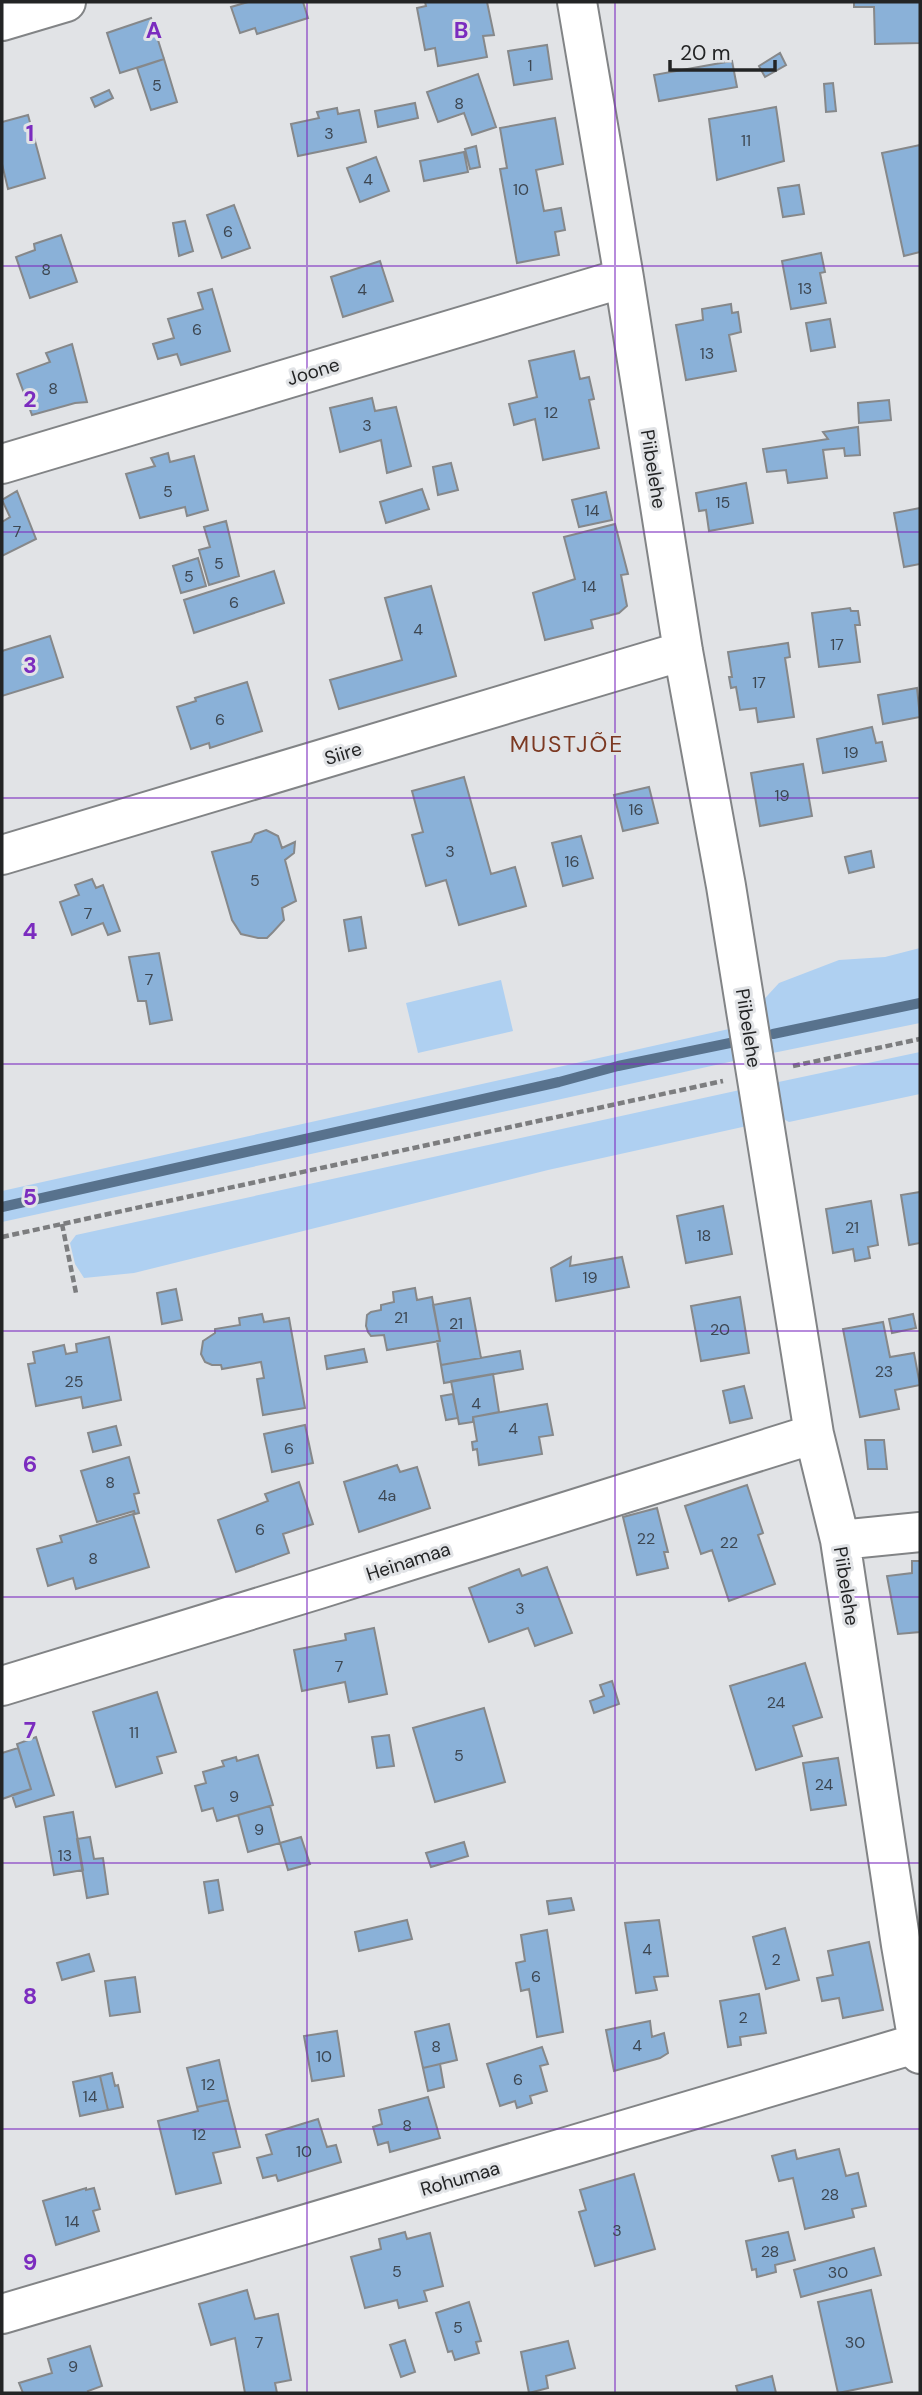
<svg xmlns="http://www.w3.org/2000/svg" width="922" height="2395" font-family="'DM Sans',sans-serif">
  <style>
    .green { fill: #afd0f1 }
    .lines { fill: none; stroke-linecap: round; stroke-linejoin: round }
    .stream { stroke: #58728d; stroke-width: 10 }
    .building { fill: #8ab1d8; stroke: #86888a; stroke-width: 2 }
    .minor-casing { stroke: #828486; stroke-width: 42 }
    .path { stroke: #7c7d7f; stroke-width: 4.5; stroke-dasharray: 7 3.5; stroke-linecap: butt }
    .minor { stroke: #fff; stroke-width: 38 }
    .grid { fill: none; stroke: #7b2cbf; stroke-width: 2; stroke-opacity: 0.55 }
    .labels { text-anchor: middle; stroke-width: 6; stroke-linejoin: round; paint-order: stroke }
    .number-label { font-size: 16px; fill: #3d4752 }
    .street-label { font-size: 19px; fill: #232425; stroke: #e1e3e6 }
    .quarter-label { font-size: 23px; letter-spacing: 2px; fill: #7c3922; stroke: #e1e3e6 }
    .grid-label { font-size: 23px; text-anchor: middle; font-weight: bold; fill: #7b2cbf; stroke: #e1e3e6; stroke-width: 6; stroke-linejoin: round; paint-order: stroke }
  </style>
  <rect width="100%" height="100%" fill="#e1e3e6"/>
  <path class="green" d="M 920,948 L 920,1023 L 763,1055 L 757,1007 L 779,983 L 839,960 L 885,957 Z
    M 501,980 L 513,1031 L 418,1053 L 406,1003 Z
    M 738,1027 L 743,1059 L 2,1222 L 2,1191 Z
    M 920,1052 L 920,1094 L 789,1122 L 778,1116 L 769,1084 Z
    M 749,1088 L 747,1126 L 548,1170 L 134,1273 L 84,1278 L 75,1264 L 70,1243 L 76,1235 Z"/>
  <g class="lines">
    <path class="stream" d="M 773,1034 L 920,1003
      M 2,1207 L 559,1082 L 618,1066 L 730,1043"/>
  </g>
  <path class="building" d="M 248,2 L 303,2 L 308,18 L 257,34 L 255,28 L 240,33 L 231,7 Z
    M 425,2 L 487,2 L 494,35 L 483,36 L 487,57 L 438,66 L 435,48 L 425,50 L 417,8 L 426,6 Z
    M 854,2 L 920,2 L 920,43 L 875,44 L 874,7 L 854,7 Z
    M 151,18 L 164,59 L 120,73 L 107,33 Z
    M 547,45 L 552,79 L 514,85 L 508,51 Z
    M 780,53 L 786,65 L 765,77 L 759,66 Z
    M 164,59 L 177,102 L 151,110 L 137,68 Z
    M 732,61 L 737,87 L 659,101 L 654,75 Z
    M 478,74 L 496,127 L 472,135 L 464,113 L 438,122 L 427,92 Z
    M 833,83 L 836,111 L 826,112 L 824,84 Z
    M 109,90 L 113,98 L 95,107 L 91,98 Z
    M 415,103 L 418,118 L 378,127 L 375,111 Z
    M 776,107 L 784,161 L 717,180 L 709,119 Z
    M 337,108 L 338,114 L 359,110 L 366,142 L 298,156 L 291,124 L 319,118 L 317,112 Z
    M 28,115 L 45,178 L 8,189 L 2,164 L 2,122 Z
    M 555,118 L 563,164 L 536,170 L 544,211 L 561,208 L 565,230 L 555,232 L 559,255 L 517,263 L 500,169 L 507,168 L 500,128 Z
    M 920,145 L 920,252 L 904,256 L 882,153 Z
    M 476,146 L 480,167 L 470,169 L 465,149 Z
    M 464,152 L 468,172 L 424,181 L 420,161 Z
    M 376,157 L 389,191 L 360,202 L 347,168 Z
    M 799,185 L 804,214 L 783,217 L 778,188 Z
    M 234,205 L 250,248 L 222,258 L 207,215 Z
    M 185,221 L 193,251 L 179,256 L 173,223 Z
    M 61,235 L 77,282 L 30,298 L 16,257 L 35,250 L 34,244 Z
    M 821,253 L 825,272 L 820,273 L 826,303 L 791,309 L 782,261 Z
    M 380,261 L 393,301 L 343,317 L 331,277 Z
    M 212,289 L 230,351 L 181,365 L 177,354 L 158,359 L 153,344 L 174,338 L 168,319 L 203,309 L 198,293 Z
    M 731,304 L 732,313 L 738,312 L 741,332 L 729,335 L 736,371 L 686,380 L 676,325 L 703,320 L 702,309 Z
    M 830,319 L 835,347 L 811,351 L 806,323 Z
    M 72,344 L 87,402 L 75,403 L 32,415 L 17,374 L 50,362 L 46,353 Z
    M 574,351 L 580,379 L 589,377 L 594,399 L 589,400 L 599,448 L 543,460 L 535,419 L 514,425 L 509,404 L 537,397 L 529,361 Z
    M 372,398 L 375,411 L 396,407 L 411,466 L 387,473 L 381,440 L 340,452 L 330,408 Z
    M 889,400 L 891,420 L 859,423 L 858,403 Z
    M 858,427 L 860,455 L 845,456 L 844,448 L 823,450 L 827,478 L 788,483 L 786,470 L 767,472 L 763,449 L 828,439 L 823,432 Z
    M 168,453 L 170,462 L 194,456 L 208,510 L 187,516 L 185,507 L 140,518 L 126,474 L 155,466 L 151,458 Z
    M 451,463 L 458,490 L 438,495 L 433,467 Z
    M 746,483 L 753,523 L 709,531 L 706,510 L 699,511 L 696,493 Z
    M 422,489 L 429,509 L 386,523 L 380,502 Z
    M 17,491 L 36,539 L 2,556 L 2,522 L 10,517 L 2,500 Z
    M 606,492 L 612,520 L 579,527 L 572,500 Z
    M 920,508 L 920,564 L 904,567 L 894,513 Z
    M 226,521 L 239,576 L 209,585 L 199,550 L 210,547 L 204,527 Z
    M 615,524 L 628,574 L 621,575 L 627,606 L 619,613 L 591,620 L 593,628 L 545,640 L 533,593 L 575,579 L 564,537 Z
    M 198,558 L 206,586 L 181,593 L 173,566 Z
    M 274,571 L 284,603 L 194,633 L 184,600 Z
    M 431,586 L 456,676 L 339,709 L 330,680 L 402,660 L 385,598 Z
    M 850,608 L 851,611 L 858,611 L 860,625 L 855,625 L 860,662 L 819,667 L 812,613 Z
    M 50,636 L 63,677 L 2,696 L 2,651 Z
    M 788,643 L 790,657 L 785,658 L 794,717 L 758,722 L 756,708 L 740,710 L 736,687 L 731,688 L 729,677 L 732,677 L 728,652 Z
    M 247,682 L 262,731 L 210,748 L 209,743 L 191,749 L 177,707 L 196,701 L 195,698 Z
    M 917,688 L 920,717 L 883,724 L 878,695 Z
    M 872,727 L 876,743 L 882,742 L 886,761 L 823,773 L 817,739 Z
    M 803,764 L 812,816 L 760,826 L 751,773 Z
    M 464,777 L 491,874 L 515,867 L 526,906 L 459,925 L 446,880 L 426,886 L 412,835 L 423,832 L 412,791 Z
    M 649,787 L 658,823 L 623,831 L 614,795 Z
    M 266,830 L 278,836 L 282,848 L 295,842 L 294,853 L 285,860 L 296,901 L 282,908 L 284,920 L 273,932 L 267,938 L 258,938 L 241,934 L 232,920 L 212,852 L 251,842 L 255,834 Z
    M 581,836 L 593,878 L 563,886 L 552,843 Z
    M 871,851 L 874,867 L 849,873 L 845,857 Z
    M 92,879 L 96,888 L 103,885 L 120,931 L 108,935 L 103,923 L 72,935 L 60,902 L 79,895 L 75,885 Z
    M 361,917 L 366,948 L 349,951 L 344,920 Z
    M 159,953 L 172,1020 L 150,1024 L 146,1001 L 138,1001 L 129,957 Z
    M 920,1192 L 920,1243 L 909,1245 L 901,1195 Z
    M 871,1201 L 878,1245 L 868,1247 L 870,1258 L 855,1261 L 853,1249 L 833,1253 L 826,1209 Z
    M 723,1206 L 732,1254 L 686,1263 L 677,1216 Z
    M 571,1257 L 570,1266 L 622,1257 L 629,1287 L 556,1301 L 551,1268 Z
    M 415,1288 L 417,1300 L 432,1297 L 440,1341 L 387,1350 L 384,1335 L 371,1336 L 368,1332 L 366,1326 L 367,1315 L 371,1312 L 381,1310 L 381,1305 L 394,1302 L 393,1292 Z
    M 176,1289 L 182,1320 L 162,1324 L 157,1293 Z
    M 740,1297 L 749,1353 L 701,1361 L 691,1306 Z
    M 470,1298 L 481,1358 L 441,1365 L 437,1341 L 440,1341 L 433,1305 Z
    M 262,1314 L 264,1322 L 289,1318 L 305,1408 L 263,1415 L 257,1379 L 264,1378 L 261,1362 L 222,1369 L 221,1365 L 212,1365 L 205,1362 L 201,1354 L 203,1341 L 215,1333 L 215,1329 L 240,1325 L 239,1318 Z
    M 913,1314 L 916,1328 L 892,1333 L 889,1319 Z
    M 883,1322 L 890,1357 L 914,1353 L 920,1385 L 895,1390 L 899,1409 L 860,1417 L 843,1329 Z
    M 109,1337 L 121,1400 L 83,1408 L 81,1397 L 36,1406 L 28,1364 L 35,1363 L 33,1352 L 64,1345 L 66,1354 L 77,1352 L 76,1344 Z
    M 364,1349 L 367,1362 L 327,1369 L 325,1356 Z
    M 520,1351 L 523,1369 L 444,1383 L 441,1365 Z
    M 493,1374 L 499,1412 L 473,1417 L 473,1422 L 459,1424 L 451,1381 Z
    M 744,1386 L 752,1418 L 730,1423 L 723,1391 Z
    M 453,1394 L 458,1418 L 446,1420 L 441,1396 Z
    M 547,1404 L 553,1435 L 539,1437 L 542,1454 L 479,1465 L 477,1449 L 473,1450 L 472,1442 L 477,1441 L 473,1417 Z
    M 305,1425 L 313,1463 L 272,1472 L 264,1434 Z
    M 116,1426 L 121,1445 L 93,1452 L 88,1433 Z
    M 865,1440 L 884,1440 L 887,1469 L 868,1469 Z
    M 129,1457 L 139,1493 L 134,1494 L 139,1513 L 135,1514 L 134,1511 L 97,1522 L 81,1471 Z
    M 397,1465 L 400,1472 L 417,1467 L 430,1508 L 359,1532 L 344,1482 Z
    M 299,1482 L 313,1524 L 283,1534 L 289,1553 L 236,1572 L 218,1520 L 268,1501 L 265,1494 Z
    M 747,1485 L 763,1533 L 758,1535 L 775,1584 L 729,1601 L 712,1550 L 701,1554 L 685,1506 Z
    M 657,1508 L 668,1552 L 664,1552 L 668,1568 L 637,1575 L 623,1517 Z
    M 133,1514 L 149,1567 L 76,1589 L 73,1578 L 48,1586 L 37,1549 L 62,1542 L 60,1536 Z
    M 912,1561 L 920,1561 L 920,1632 L 898,1634 L 887,1576 L 912,1573 Z
    M 547,1567 L 572,1633 L 535,1646 L 528,1628 L 489,1642 L 469,1588 L 519,1569 L 522,1576 Z
    M 374,1628 L 387,1694 L 349,1702 L 345,1682 L 302,1691 L 294,1650 L 346,1640 L 345,1634 Z
    M 805,1663 L 822,1717 L 793,1726 L 802,1756 L 756,1770 L 730,1686 Z
    M 612,1681 L 619,1704 L 594,1713 L 590,1701 L 604,1696 L 600,1685 Z
    M 157,1692 L 176,1752 L 157,1757 L 162,1773 L 116,1787 L 93,1712 Z
    M 484,1708 L 505,1782 L 435,1802 L 413,1728 Z
    M 389,1735 L 394,1766 L 377,1768 L 372,1737 Z
    M 36,1737 L 54,1795 L 16,1807 L 12,1795 L 31,1789 L 17,1744 Z
    M 18,1748 L 31,1789 L 2,1799 L 2,1753 Z
    M 258,1755 L 273,1805 L 217,1821 L 213,1808 L 202,1811 L 195,1786 L 206,1783 L 203,1772 L 224,1766 L 222,1761 L 236,1757 L 237,1761 Z
    M 838,1758 L 846,1805 L 811,1810 L 803,1763 Z
    M 270,1806 L 280,1843 L 248,1852 L 238,1815 Z
    M 73,1812 L 83,1870 L 54,1875 L 44,1817 Z
    M 90,1837 L 94,1859 L 103,1858 L 108,1894 L 87,1898 L 77,1839 Z
    M 301,1837 L 310,1864 L 288,1870 L 280,1843 Z
    M 464,1842 L 468,1856 L 431,1867 L 426,1853 Z
    M 218,1880 L 223,1910 L 209,1913 L 204,1882 Z
    M 571,1898 L 574,1910 L 549,1914 L 547,1901 Z
    M 407,1920 L 412,1939 L 359,1951 L 355,1932 Z
    M 659,1920 L 668,1976 L 654,1977 L 657,1990 L 636,1993 L 625,1923 Z
    M 785,1928 L 799,1980 L 766,1989 L 753,1937 Z
    M 547,1930 L 563,2032 L 537,2037 L 529,1989 L 521,1991 L 516,1963 L 525,1961 L 521,1935 Z
    M 869,1942 L 883,2010 L 843,2018 L 839,1998 L 822,2001 L 817,1978 L 833,1975 L 828,1951 Z
    M 89,1954 L 94,1971 L 62,1980 L 57,1963 Z
    M 135,1977 L 140,2012 L 110,2016 L 105,1981 Z
    M 759,1994 L 766,2033 L 740,2037 L 741,2045 L 728,2047 L 720,2001 Z
    M 650,2021 L 652,2037 L 664,2033 L 668,2053 L 660,2058 L 614,2071 L 606,2030 Z
    M 449,2024 L 457,2060 L 423,2068 L 415,2032 Z
    M 337,2031 L 344,2076 L 312,2081 L 304,2036 Z
    M 542,2047 L 548,2064 L 540,2066 L 547,2091 L 530,2096 L 532,2103 L 517,2108 L 515,2101 L 500,2106 L 487,2064 Z
    M 219,2060 L 228,2100 L 197,2107 L 187,2068 Z
    M 440,2064 L 444,2087 L 428,2091 L 423,2068 Z
    M 112,2073 L 115,2086 L 118,2085 L 123,2107 L 108,2110 L 100,2076 Z
    M 100,2076 L 108,2110 L 80,2116 L 73,2082 Z
    M 428,2097 L 440,2138 L 390,2152 L 388,2142 L 378,2145 L 373,2127 L 382,2124 L 379,2110 Z
    M 228,2100 L 240,2147 L 213,2153 L 221,2183 L 176,2194 L 158,2121 L 198,2111 L 197,2107 Z
    M 318,2119 L 327,2147 L 336,2145 L 341,2162 L 278,2181 L 276,2175 L 263,2178 L 257,2158 L 272,2154 L 266,2135 Z
    M 839,2149 L 846,2176 L 858,2173 L 866,2206 L 852,2209 L 854,2217 L 805,2229 L 793,2178 L 779,2181 L 772,2156 L 795,2150 L 797,2159 Z
    M 634,2174 L 655,2249 L 595,2266 L 579,2212 L 586,2210 L 580,2190 Z
    M 86,2188 L 86,2190 L 94,2188 L 100,2209 L 93,2211 L 99,2231 L 56,2245 L 43,2201 Z
    M 405,2232 L 407,2239 L 430,2233 L 443,2286 L 424,2291 L 427,2301 L 399,2308 L 397,2300 L 365,2308 L 351,2257 L 381,2249 L 379,2239 Z
    M 788,2232 L 795,2260 L 775,2265 L 776,2272 L 757,2277 L 756,2269 L 752,2270 L 746,2241 Z
    M 874,2248 L 881,2275 L 801,2297 L 794,2270 Z
    M 247,2290 L 255,2319 L 278,2314 L 291,2380 L 275,2383 L 277,2393 L 245,2393 L 235,2338 L 211,2345 L 199,2304 Z
    M 871,2290 L 892,2382 L 838,2393 L 818,2302 Z
    M 469,2302 L 481,2341 L 476,2342 L 479,2353 L 455,2360 L 452,2351 L 448,2352 L 436,2313 Z
    M 405,2340 L 415,2372 L 401,2377 L 390,2345 Z
    M 568,2341 L 575,2368 L 546,2376 L 548,2388 L 529,2393 L 521,2352 Z
    M 90,2346 L 102,2386 L 88,2391 L 89,2393 L 23,2393 L 19,2383 L 52,2373 L 48,2359 Z
    M 772,2376 L 776,2393 L 738,2393 L 736,2386 Z"/>
  <g class="lines">
    <g class="minor-casing">
      <path id="minor" d="M 577,2 L 624,278 L 683,651 L 726,886 L 814,1434 L 840,1540 L 901,1945 L 920,2054
        M 2,21 L 66,2
        M 2,464 L 624,278
        M 2,855 L 683,651
        M 840,1540 L 920,1532
        M 2,1686 L 319,1589 L 814,1434
        M 2,2314 L 918,2043"/>
    </g>
    <path class="path" d="M 793,1066 L 920,1039
      M 62,1224 L 76,1293
      M 2,1237 L 723,1081"/>
    <use href="#minor" class="minor"/>
  </g>
  <path class="grid" d="M 307,2 L 307,2393M 615,2 L 615,2393M 2,266 L 920,266M 2,532 L 920,532M 2,798 L 920,798M 2,1064 L 920,1064M 2,1331 L 920,1331M 2,1597 L 920,1597M 2,1863 L 920,1863M 2,2129 L 920,2129"/>
  <g class="labels">
    <g class="number-label">
      <text x="530" y="71">1</text>
      <text x="157" y="91">5</text>
      <text x="459" y="109">8</text>
      <text x="329" y="139">3</text>
      <text x="746" y="146">11</text>
      <text x="368" y="185">4</text>
      <text x="521" y="195">10</text>
      <text x="228" y="237">6</text>
      <text x="46" y="275">8</text>
      <text x="805" y="294">13</text>
      <text x="362" y="295">4</text>
      <text x="197" y="335">6</text>
      <text x="707" y="359">13</text>
      <text x="53" y="394">8</text>
      <text x="551" y="418">12</text>
      <text x="367" y="431">3</text>
      <text x="168" y="497">5</text>
      <text x="723" y="508">15</text>
      <text x="592" y="516">14</text>
      <text x="17" y="537">7</text>
      <text x="219" y="569">5</text>
      <text x="189" y="582">5</text>
      <text x="589" y="592">14</text>
      <text x="234" y="608">6</text>
      <text x="418" y="635">4</text>
      <text x="837" y="650">17</text>
      <text x="759" y="688">17</text>
      <text x="220" y="725">6</text>
      <text x="851" y="758">19</text>
      <text x="782" y="801">19</text>
      <text x="636" y="815">16</text>
      <text x="450" y="857">3</text>
      <text x="572" y="867">16</text>
      <text x="255" y="886">5</text>
      <text x="88" y="919">7</text>
      <text x="149" y="985">7</text>
      <text x="852" y="1233">21</text>
      <text x="704" y="1241">18</text>
      <text x="590" y="1283">19</text>
      <text x="401" y="1323">21</text>
      <text x="456" y="1329">21</text>
      <text x="720" y="1335">20</text>
      <text x="884" y="1377">23</text>
      <text x="74" y="1387">25</text>
      <text x="476" y="1409">4</text>
      <text x="513" y="1434">4</text>
      <text x="289" y="1454">6</text>
      <text x="110" y="1488">8</text>
      <text x="387" y="1501">4a</text>
      <text x="260" y="1535">6</text>
      <text x="646" y="1544">22</text>
      <text x="729" y="1548">22</text>
      <text x="93" y="1564">8</text>
      <text x="520" y="1614">3</text>
      <text x="339" y="1672">7</text>
      <text x="776" y="1708">24</text>
      <text x="134" y="1738">11</text>
      <text x="459" y="1761">5</text>
      <text x="824" y="1790">24</text>
      <text x="234" y="1802">9</text>
      <text x="259" y="1835">9</text>
      <text x="65" y="1861">13</text>
      <text x="647" y="1955">4</text>
      <text x="776" y="1965">2</text>
      <text x="536" y="1982">6</text>
      <text x="743" y="2023">2</text>
      <text x="637" y="2051">4</text>
      <text x="436" y="2052">8</text>
      <text x="324" y="2062">10</text>
      <text x="518" y="2085">6</text>
      <text x="208" y="2090">12</text>
      <text x="90" y="2102">14</text>
      <text x="407" y="2131">8</text>
      <text x="199" y="2140">12</text>
      <text x="304" y="2157">10</text>
      <text x="830" y="2200">28</text>
      <text x="72" y="2227">14</text>
      <text x="617" y="2236">3</text>
      <text x="770" y="2257">28</text>
      <text x="397" y="2277">5</text>
      <text x="838" y="2278">30</text>
      <text x="458" y="2333">5</text>
      <text x="259" y="2348">7</text>
      <text x="855" y="2348">30</text>
      <text x="73" y="2372">9</text>
    </g>
    <g class="street-label">
      <text transform="translate(313 371) rotate(-17)" y="7">Joone</text>
      <text transform="translate(654 469) rotate(81)" y="7">Piibelehe</text>
      <text transform="translate(343 753) rotate(-17)" y="7">Siire</text>
      <text transform="translate(749 1028) rotate(81)" y="7">Piibelehe</text>
      <text transform="translate(408 1561) rotate(-18)" y="7">Heinamaa</text>
      <text transform="translate(847 1586) rotate(81)" y="7">Piibelehe</text>
      <text transform="translate(460 2178) rotate(-16)" y="7">Rohumaa</text>
    </g>
    <g class="quarter-label">
      <text x="567" y="752">MUSTJÕE</text>
    </g>
  </g>
  <g class="grid-label">
    <text x="154" y="38">A</text>
    <text x="461" y="38">B</text>
    <text x="30" y="141">1</text>
    <text x="30" y="407">2</text>
    <text x="30" y="673">3</text>
    <text x="30" y="939">4</text>
    <text x="30" y="1205">5</text>
    <text x="30" y="1472">6</text>
    <text x="30" y="1738">7</text>
    <text x="30" y="2004">8</text>
    <text x="30" y="2270">9</text>
  </g>
  <rect width="922" height="2395" fill="none" stroke="#232425" stroke-width="7"/>
  <path d="M670 60v10h105v-10" fill="none" stroke="#232425" stroke-width="3.5"/>
  <text x="680" y="60" font-size="21" fill="#232425" stroke="#e1e3e6" stroke-width="5" paint-order="stroke">20 m</text>
</svg>
